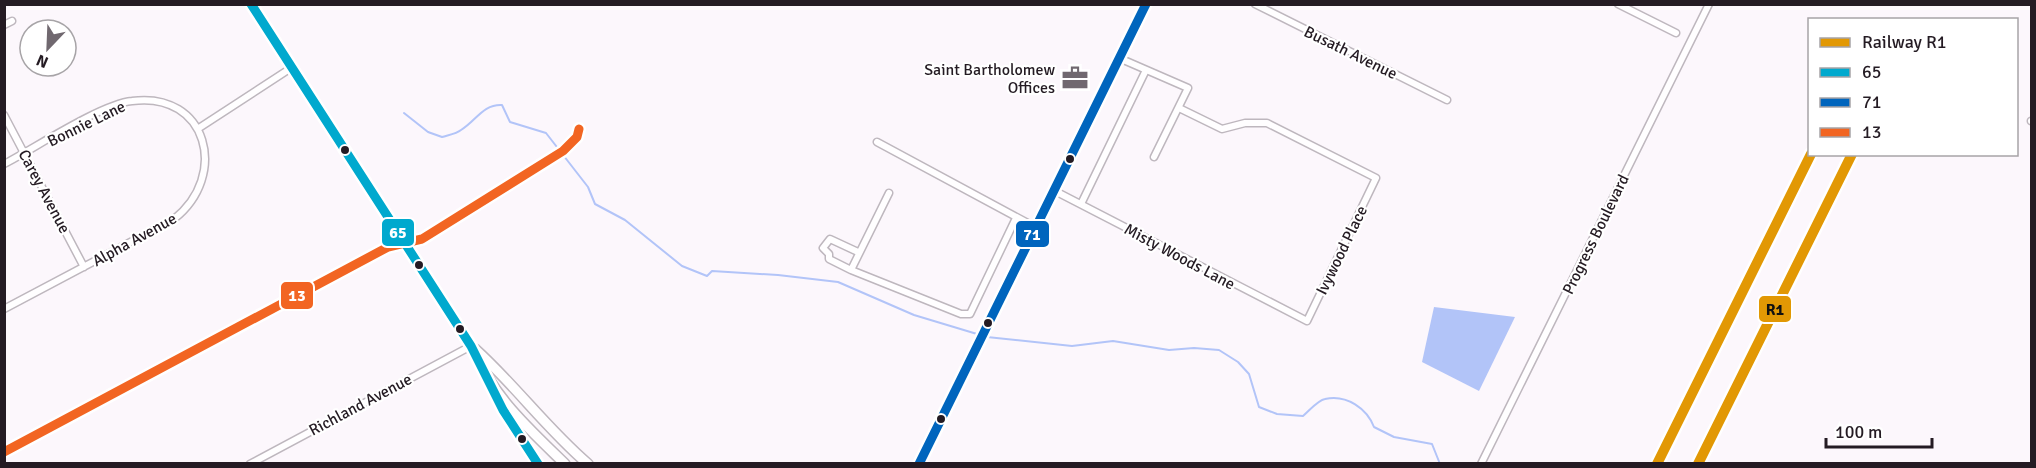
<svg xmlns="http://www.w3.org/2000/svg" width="2036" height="468" font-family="Signika,sans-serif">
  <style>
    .water { fill: #b2c4f8 }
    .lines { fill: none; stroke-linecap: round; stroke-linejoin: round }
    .stream { stroke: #b2c4f8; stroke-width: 2 }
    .minor-casing { stroke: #beb7be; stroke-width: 9 }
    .secondary-casing { stroke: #beb7be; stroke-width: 11 }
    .primary-casing { stroke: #beb7be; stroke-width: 12 }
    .minor { stroke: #fffeff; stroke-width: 6 }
    .secondary { stroke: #fffeff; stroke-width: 8 }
    .primary { stroke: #fffeff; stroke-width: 9 }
    .bus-1-casing { stroke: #fff; stroke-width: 14 }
    .bus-2-casing { stroke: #fff; stroke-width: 14 }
    .bus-3-casing { stroke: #fff; stroke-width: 14 }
    .bus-1 { stroke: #00a9ce; stroke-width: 9 }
    .bus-2 { stroke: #0065bd; stroke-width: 9 }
    .bus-3 { stroke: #f26522; stroke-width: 9 }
    .rail-1-casing { stroke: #fff; stroke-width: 15 }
    .rail-1 { stroke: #e29804; stroke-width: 10 }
    .bus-dot { fill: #241b23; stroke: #fff; stroke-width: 2 }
    .labels { text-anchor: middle; stroke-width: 4.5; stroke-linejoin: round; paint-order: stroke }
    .street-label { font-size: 16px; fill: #241b23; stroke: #fff }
    .poi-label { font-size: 16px; fill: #241b23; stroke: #fff; text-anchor: end }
    .line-badge { stroke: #fff; stroke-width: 2 }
    .badge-label { font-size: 16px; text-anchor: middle; font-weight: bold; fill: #fff }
    .pale-badge-label { font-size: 16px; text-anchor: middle; font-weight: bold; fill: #111 }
  </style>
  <rect width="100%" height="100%" fill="#fcf7fc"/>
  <path class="water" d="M 1434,307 L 1515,317 L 1479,391 L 1422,362 Z"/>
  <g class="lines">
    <path class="stream" d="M 404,113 L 428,132 L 442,137 C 448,135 456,134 461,130 C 476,121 483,104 502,105 L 510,122 L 546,133 L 588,187 L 595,204 L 625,220 L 682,266 L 707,276 L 712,271 L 778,275 L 838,282 L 914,315 L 987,337 L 1072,346 L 1113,341 L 1169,350 L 1194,348 L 1219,350 L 1238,362 L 1249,374 L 1259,407 L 1277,414 L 1303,416 C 1309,411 1318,400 1325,399 C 1347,394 1367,409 1374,427 L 1394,437 L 1432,444 L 1440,464"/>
    <g class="minor-casing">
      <path id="minor" d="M 1255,4 L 1447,100
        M 1618,4 L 1676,33
        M 4,25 L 12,21
        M 1119,58 L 1188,88 L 1154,157
        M 4,115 L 84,267
        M 2031,121 L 2032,121
        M 199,128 L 291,68
        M 877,142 L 1035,227
        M 4,164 C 35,148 101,104 132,101 C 208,91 229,176 174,219 L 4,309
        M 1053,190 L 1307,321 L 1376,178 L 1267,123 L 1245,123 L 1222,129 L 1179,108
        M 889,193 L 851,270 L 961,314 L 970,314 L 1016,218
        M 1081,204 L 1146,70
        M 851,270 L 829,259 L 829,254 L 823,248 L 830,239 L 858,252
        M 4,452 L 388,247 L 422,239 L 563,151 L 577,137 L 579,129
        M 250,464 L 471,346
        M 919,464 L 1146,4
        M 1481,464 L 1709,4"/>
    </g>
    <g class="secondary-casing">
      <path id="secondary" d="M 500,398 L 503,410 L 538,464"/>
    </g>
    <g class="primary-casing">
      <path id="primary" d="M 251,4 L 471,346 C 494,398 525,425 565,464
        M 475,349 C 515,385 547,429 588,464"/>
    </g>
    <use href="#minor" class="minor"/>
    <use href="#secondary" class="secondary"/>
    <use href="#primary" class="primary"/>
    <g class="bus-1-casing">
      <path id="bus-1" d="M 251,4 L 471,346 L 503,410 L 538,464"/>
    </g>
    <g class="bus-2-casing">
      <path id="bus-2" d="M 919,464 L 1146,4"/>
    </g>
    <g class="bus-3-casing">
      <path id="bus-3" d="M 4,452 L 388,247 L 422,239 L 563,151 L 577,137 L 579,129"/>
    </g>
    <use href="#bus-1" class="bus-1"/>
    <use href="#bus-2" class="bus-2"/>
    <use href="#bus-3" class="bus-3"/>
    <g class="rail-1-casing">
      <path id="rail-1" d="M 1657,464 L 1811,154
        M 1698,464 L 1852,154"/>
    </g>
    <use href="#rail-1" class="rail-1"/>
  </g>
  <defs>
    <g id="office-bare" transform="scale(2.07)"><path d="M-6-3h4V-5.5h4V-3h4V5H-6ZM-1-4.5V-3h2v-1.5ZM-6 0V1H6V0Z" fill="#70686f" stroke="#fff" stroke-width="2.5" paint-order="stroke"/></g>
  </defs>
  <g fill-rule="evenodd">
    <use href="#office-bare" x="1075" y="78"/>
  </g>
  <g class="bus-dot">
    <circle cx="345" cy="150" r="5"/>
    <circle cx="1070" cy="159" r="5"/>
    <circle cx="419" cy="265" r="5"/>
    <circle cx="988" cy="323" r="5"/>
    <circle cx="460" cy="329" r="5"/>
    <circle cx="941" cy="419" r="5"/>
    <circle cx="522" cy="439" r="5"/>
  </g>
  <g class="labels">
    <g class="street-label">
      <text transform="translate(1351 52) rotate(26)" y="6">Busath Avenue</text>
      <text transform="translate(86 123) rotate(-26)" y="6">Bonnie Lane</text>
      <text transform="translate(45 191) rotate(62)" y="6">Carey Avenue</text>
      <text transform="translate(1595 234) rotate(-64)" y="6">Progress Boulevard</text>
      <text transform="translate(134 239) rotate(-29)" y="6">Alpha Avenue</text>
      <text transform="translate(1341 250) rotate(-64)" y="6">Ivywood Place</text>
      <text transform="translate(1180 256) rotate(28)" y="6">Misty Woods Lane</text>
      <text transform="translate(360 404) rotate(-28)" y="6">Richland Avenue</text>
    </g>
    <g class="poi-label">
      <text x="1055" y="75">Saint Bartholomew<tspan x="1055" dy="18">Offices</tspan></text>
    </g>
  </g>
  <g class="line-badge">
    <rect x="381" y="218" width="34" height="29" rx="6" fill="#00a9ce"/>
    <rect x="1015" y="220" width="35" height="28" rx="6" fill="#0065bd"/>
    <rect x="280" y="281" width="34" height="29" rx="6" fill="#f26522"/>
    <rect x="1758" y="295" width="34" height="28" rx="6" fill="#e29804"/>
  </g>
  <g class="badge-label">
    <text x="398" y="238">65</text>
    <text x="1032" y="240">71</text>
    <text x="297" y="301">13</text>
  </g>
  <g class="pale-badge-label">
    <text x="1775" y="315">R1</text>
  </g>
  <rect width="2036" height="468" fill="none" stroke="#241b23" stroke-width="12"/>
  <rect x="1808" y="18" width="210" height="138" fill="#ffffff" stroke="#a7a4a7" stroke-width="1.5"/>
  <rect x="1820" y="38" width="30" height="9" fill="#e29804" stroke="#a7a4a7" stroke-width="1.5"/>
  <text x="1862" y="48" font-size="18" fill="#241b23">Railway R1</text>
  <rect x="1820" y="68" width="30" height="9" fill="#00a9ce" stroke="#a7a4a7" stroke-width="1.5"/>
  <text x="1862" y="78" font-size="18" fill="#241b23">65</text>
  <rect x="1820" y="98" width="30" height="9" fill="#0065bd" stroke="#a7a4a7" stroke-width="1.5"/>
  <text x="1862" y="108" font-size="18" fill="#241b23">71</text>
  <rect x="1820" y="128" width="30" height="9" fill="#f26522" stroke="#a7a4a7" stroke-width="1.5"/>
  <text x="1862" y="138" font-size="18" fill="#241b23">13</text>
  <g transform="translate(48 48) rotate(203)"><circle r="28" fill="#ffffff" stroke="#a7a4a7" stroke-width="1.5"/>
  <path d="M0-4.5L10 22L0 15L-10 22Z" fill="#70686f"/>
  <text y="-9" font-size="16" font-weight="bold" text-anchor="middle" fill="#241b23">N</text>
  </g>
  <path d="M1826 438v9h106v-9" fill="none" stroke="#241b23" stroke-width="3"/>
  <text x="1835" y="438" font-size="18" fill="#241b23" stroke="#ffffff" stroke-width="4.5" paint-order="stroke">100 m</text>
</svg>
